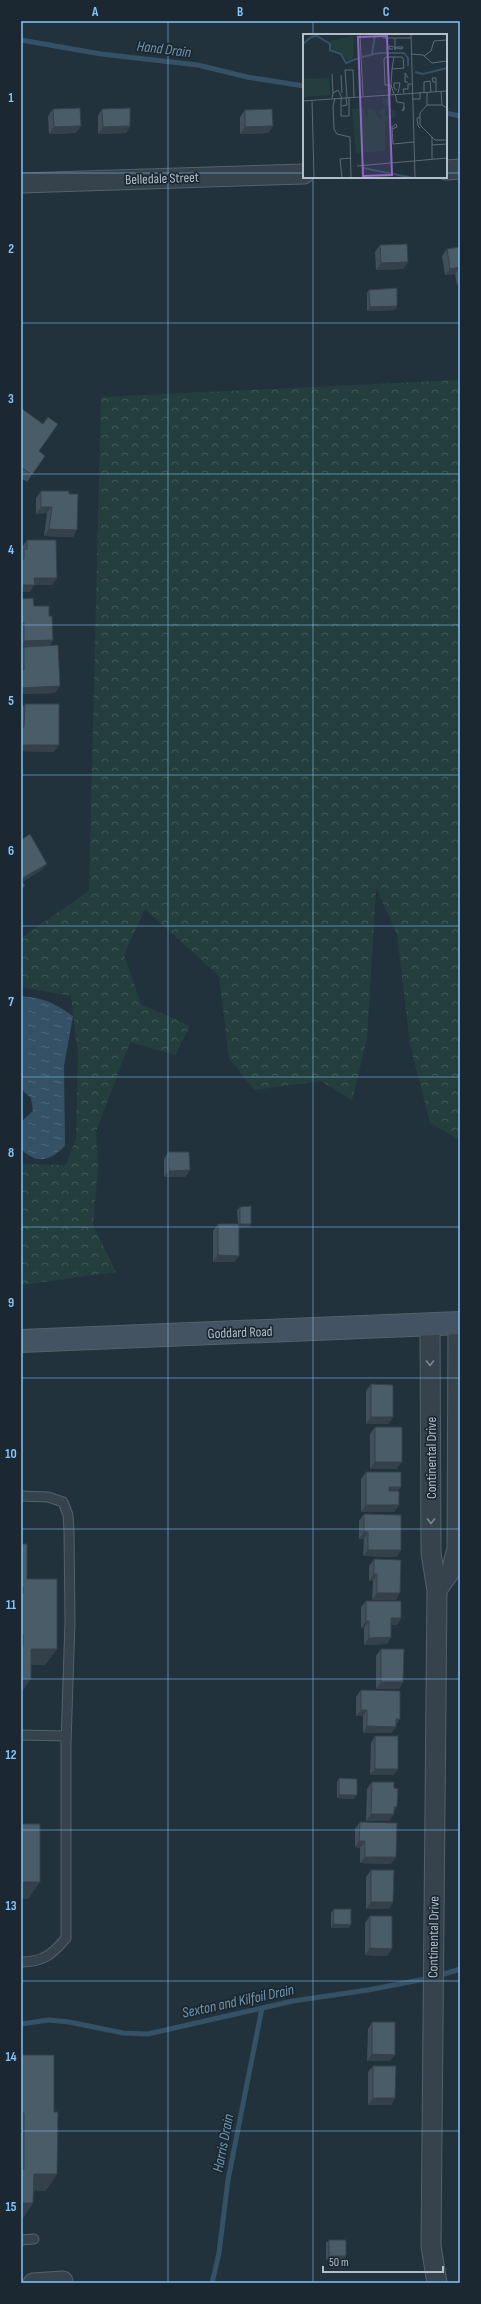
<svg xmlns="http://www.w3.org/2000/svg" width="481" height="2304" font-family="'Sofia Sans Condensed',sans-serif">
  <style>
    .forest { fill: url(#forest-crowns) }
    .water { fill: url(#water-ripples) }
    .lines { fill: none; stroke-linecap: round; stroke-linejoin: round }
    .stream { stroke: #355165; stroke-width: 5 }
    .lane-casing { stroke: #54616b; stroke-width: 11 }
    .street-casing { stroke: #54616b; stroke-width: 21 }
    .secondary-casing { stroke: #54616b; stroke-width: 24 }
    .lane { stroke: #36434d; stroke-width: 9 }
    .street { stroke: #36434d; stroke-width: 19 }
    .secondary { stroke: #445361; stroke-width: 22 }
    .wall { fill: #404f5a }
    .shaded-wall { fill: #34404a }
    .building { fill: #4b5c69; stroke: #34404a }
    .oneway { stroke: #7a8791 }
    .grid { fill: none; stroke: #84c5fc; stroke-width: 1; stroke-opacity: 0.55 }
    .labels { text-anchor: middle; stroke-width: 3.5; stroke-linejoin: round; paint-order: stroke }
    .street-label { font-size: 14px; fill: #b2bec9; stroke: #1b2832 }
    .water-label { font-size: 15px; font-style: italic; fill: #7095ad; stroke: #1b2832 }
    .inset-river { fill: none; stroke: #355165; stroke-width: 2 }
    .inset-road { fill: none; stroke: #5c6a75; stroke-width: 1 }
    .view { fill: #9166c3; fill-opacity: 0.15; stroke: #9166c3; stroke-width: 2 }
    .inset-edge { fill: none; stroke: #b2bec9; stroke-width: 2 }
    .neatline { fill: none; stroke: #84c5fc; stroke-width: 1.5 }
    .grid-label { font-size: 13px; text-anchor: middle; font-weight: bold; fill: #84c5fc }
  </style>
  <defs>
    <pattern id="forest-crowns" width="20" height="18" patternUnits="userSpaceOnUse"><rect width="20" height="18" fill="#243e3d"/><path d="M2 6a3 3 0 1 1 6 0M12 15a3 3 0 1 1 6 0" fill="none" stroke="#415858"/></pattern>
    <pattern id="water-ripples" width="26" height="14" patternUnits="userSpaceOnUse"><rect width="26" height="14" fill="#355165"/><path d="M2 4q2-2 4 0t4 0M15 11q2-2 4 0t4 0" fill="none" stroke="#50687a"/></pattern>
  </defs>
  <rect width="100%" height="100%" fill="#22323d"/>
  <path class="forest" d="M 460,380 L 460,1140 L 430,1123 L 410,1044 L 397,934 L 376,888 L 367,1039 L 352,1100 L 321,1081 L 254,1090 L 229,1058 L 219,976 L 145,909 L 124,955 L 141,1004 L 190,1026 L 175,1055 L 130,1042 L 96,1131 L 98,1169 L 93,1225 L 116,1272 L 21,1285 L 21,1164 L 66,1165 L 76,1139 L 78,1054 L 71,996 L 21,987 L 21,938 L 89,891 L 101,397 Z"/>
  <path class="water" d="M 21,996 C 43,998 55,1003 73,1016 L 64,1066 L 65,1146 C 50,1161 37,1165 21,1149 L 22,1121 L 33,1111 L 31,1098 L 21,1089 Z"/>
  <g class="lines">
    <path class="stream" d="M 21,40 L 101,54 L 198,65 L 247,77 L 304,86
      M 446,113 L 460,116
      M 438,1976 L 460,1969
      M 21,2024 L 49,2020 L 69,2022 L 123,2033 L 148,2034 L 293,2001 L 368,1990 L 430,1978
      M 212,2283 L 219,2253 L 228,2180 L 262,2008"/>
    <g class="lane-casing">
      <path id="lane" d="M 21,1496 L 48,1497 L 63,1502 L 68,1515 L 69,1531 L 70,1621 L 66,1743 L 66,1938 C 53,1954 43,1962 21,1962
        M 21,1735 L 66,1736
        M 21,2240 L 34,2239"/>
    </g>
    <g class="street-casing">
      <path id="street" d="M 446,170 L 460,169
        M 21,183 L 304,174
        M 430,1324 L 431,1553 L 437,1590 L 431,2246 L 437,2283
        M 437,1590 L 452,1569 L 457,1548 L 458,1323
        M 33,2283 L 63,2281"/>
    </g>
    <g class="secondary-casing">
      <path id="secondary" d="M 21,1341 L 460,1323"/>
    </g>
    <use href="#lane" class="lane"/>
    <use href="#street" class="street"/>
    <use href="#secondary" class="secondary"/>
  </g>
  <path class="wall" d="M 53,109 L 76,133 L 49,134 L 48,116 Z
    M 102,109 L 130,126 L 126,133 L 98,134 L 98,116 Z
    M 245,110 L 273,126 L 268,133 L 240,134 L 240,117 Z
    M 380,245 L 408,262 L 403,269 L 376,270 L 375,252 Z
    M 460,247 L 460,285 L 457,285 L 455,274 L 445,275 L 442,256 L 447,249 Z
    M 369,290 L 397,306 L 395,310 L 367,311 L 367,293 Z
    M 21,408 L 39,451 L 45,456 L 27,482 L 21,478 Z
    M 41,491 L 73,537 L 44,536 L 47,513 L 36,514 L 36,498 Z
    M 27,540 L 57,578 L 52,585 L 34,585 L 30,592 L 21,592 L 21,553 L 22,552 L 22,547 Z
    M 21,599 L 49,616 L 53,640 L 49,646 L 55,693 L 21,694 L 21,650 L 23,648 L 21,648 Z
    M 25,704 L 54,752 L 21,751 L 21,709 Z
    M 168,1152 L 190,1170 L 185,1177 L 164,1177 L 164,1159 Z
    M 240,1207 L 249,1227 L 239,1227 L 239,1256 L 234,1262 L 213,1262 L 213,1231 L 218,1224 L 238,1224 L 237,1210 Z
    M 371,1384 L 393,1417 L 388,1424 L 366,1424 L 366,1391 Z
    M 375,1427 L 397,1469 L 370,1469 L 370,1434 Z
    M 366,1472 L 401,1487 L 397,1491 L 399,1505 L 394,1512 L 361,1512 L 361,1479 Z
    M 364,1514 L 401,1550 L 396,1557 L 363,1556 L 364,1539 L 359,1539 L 359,1521 Z
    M 21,1544 L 27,1579 L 57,1649 L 45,1665 L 31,1665 L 21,1693 Z
    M 374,1559 L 396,1600 L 372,1600 L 373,1581 L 369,1581 L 369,1566 Z
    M 366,1601 L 401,1618 L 397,1625 L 391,1625 L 391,1637 L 387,1644 L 364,1645 L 364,1628 L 361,1628 L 361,1607 Z
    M 381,1649 L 403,1682 L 399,1689 L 376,1689 L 376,1656 Z
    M 361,1690 L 396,1724 L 396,1727 L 391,1733 L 363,1733 L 363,1716 L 356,1716 L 356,1697 Z
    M 375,1736 L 398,1769 L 393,1775 L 370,1775 L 371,1743 Z
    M 339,1778 L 357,1795 L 354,1799 L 337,1798 L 337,1782 Z
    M 372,1782 L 394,1812 L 389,1821 L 366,1821 L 367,1789 Z
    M 360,1822 L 391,1864 L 360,1863 L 360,1848 L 355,1847 L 355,1829 Z
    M 371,1870 L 393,1902 L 389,1909 L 366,1909 L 366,1877 Z
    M 334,1909 L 348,1928 L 331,1928 L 331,1913 Z
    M 370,1916 L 387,1956 L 365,1955 L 365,1923 Z
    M 372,2022 L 390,2061 L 367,2061 L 368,2029 Z
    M 21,2055 L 46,2191 L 33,2190 L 33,2203 L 22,2219 L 21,2219 Z
    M 373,2066 L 395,2098 L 391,2105 L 368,2105 L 368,2072 Z
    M 329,2240 L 344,2260 L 326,2260 L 326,2243 Z"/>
  <path class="shaded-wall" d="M 81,126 L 76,133 L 49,134 L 54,127 Z
    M 130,126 L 126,133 L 98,134 L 103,127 Z
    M 273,126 L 268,133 L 240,134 L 245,127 Z
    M 408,262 L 403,269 L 376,270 L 381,263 Z
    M 460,267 L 455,274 L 445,275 L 450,269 Z
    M 460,280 L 460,285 L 457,285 Z
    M 397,306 L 395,310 L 367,311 L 370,307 Z
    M 41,507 L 52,507 L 47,513 L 36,514 Z
    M 49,529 L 77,530 L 73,537 L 44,536 Z
    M 34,578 L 57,578 L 52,585 L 34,585 L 30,592 L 21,592 L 21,585 Z
    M 53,640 L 48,647 L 24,647 L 23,648 L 21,648 L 21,646 L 24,641 Z
    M 60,686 L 55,693 L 21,694 L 21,688 Z
    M 21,745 L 59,745 L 54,752 L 21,751 Z
    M 47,864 L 42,870 L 21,883 L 21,879 Z
    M 25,886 L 21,891 L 21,888 Z
    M 190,1170 L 185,1177 L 164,1177 L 169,1171 Z
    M 240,1224 L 251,1224 L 249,1227 L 238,1228 Z
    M 218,1255 L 239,1256 L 234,1262 L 213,1262 Z
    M 371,1417 L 393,1417 L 388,1424 L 366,1424 Z
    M 375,1462 L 402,1462 L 397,1469 L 370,1469 Z
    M 389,1487 L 401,1487 L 396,1494 L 384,1493 Z
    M 366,1505 L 399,1505 L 394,1512 L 361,1512 Z
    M 364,1532 L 368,1532 L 364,1539 L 359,1539 Z
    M 368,1550 L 401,1550 L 396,1557 L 363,1556 Z
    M 374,1574 L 377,1574 L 373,1581 L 369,1581 Z
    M 377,1593 L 400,1593 L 396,1600 L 372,1600 Z
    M 391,1618 L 401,1618 L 397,1625 L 387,1625 Z
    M 366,1621 L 369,1621 L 364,1628 L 361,1628 Z
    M 391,1637 L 387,1644 L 364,1645 L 369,1638 Z
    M 31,1649 L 57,1649 L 45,1665 L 21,1665 Z
    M 21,1679 L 31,1679 L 21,1693 Z
    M 381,1682 L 403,1682 L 399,1689 L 376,1689 Z
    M 361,1710 L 367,1710 L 363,1716 L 356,1716 Z
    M 396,1719 L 400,1719 L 395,1726 Z
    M 367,1726 L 396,1727 L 391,1733 L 363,1733 Z
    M 375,1769 L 398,1769 L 393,1775 L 370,1775 Z
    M 339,1795 L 357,1795 L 354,1799 L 337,1798 Z
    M 394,1807 L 397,1807 L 393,1814 L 394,1814 L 389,1821 L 366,1821 L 371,1814 Z
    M 359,1841 L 365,1841 L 360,1848 L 355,1847 Z
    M 365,1857 L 396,1857 L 391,1864 L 360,1863 Z
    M 21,1882 L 40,1882 L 28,1899 L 21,1899 Z
    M 371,1902 L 393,1902 L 389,1909 L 366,1909 Z
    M 333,1924 L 351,1925 L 348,1928 L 331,1928 Z
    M 370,1948 L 392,1949 L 387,1956 L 365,1955 Z
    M 372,2054 L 395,2055 L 390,2061 L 367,2061 Z
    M 373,2098 L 395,2098 L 391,2105 L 368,2105 Z
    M 21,2113 L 24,2113 L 21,2118 Z
    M 34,2174 L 57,2174 L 46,2191 L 22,2190 Z
    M 21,2203 L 33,2203 L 22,2219 L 21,2219 Z
    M 329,2256 L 346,2256 L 344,2260 L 326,2260 Z"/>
  <path class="building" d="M 80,108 L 81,126 L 54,127 L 53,109 Z
    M 130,108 L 130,126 L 103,127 L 102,109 Z
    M 272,109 L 273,126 L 245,127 L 245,110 Z
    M 407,244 L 408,262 L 381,263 L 380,245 Z
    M 460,247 L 460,269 L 460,267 L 450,269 L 447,249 Z
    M 397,288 L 397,306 L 370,307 L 369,290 Z
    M 21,408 L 43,424 L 48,417 L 58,424 L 39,451 L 45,456 L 32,475 L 21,467 Z
    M 41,491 L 69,491 L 69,494 L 78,494 L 77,530 L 49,529 L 52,507 L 41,507 Z
    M 27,540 L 56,540 L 57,578 L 34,578 L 35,585 L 21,585 L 21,559 L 24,559 L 24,549 L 27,549 Z
    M 33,598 L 34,606 L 49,606 L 49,616 L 52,616 L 53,640 L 24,641 L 24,623 L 21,623 L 21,599 Z
    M 58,645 L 60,686 L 21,688 L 21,670 L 24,670 L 24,647 Z
    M 25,704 L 59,704 L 59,745 L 21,745 L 21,727 L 24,727 Z
    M 30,834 L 47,864 L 21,879 L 21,840 Z
    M 21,879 L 25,886 L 21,888 Z
    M 168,1152 L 189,1152 L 190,1170 L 169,1171 Z
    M 251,1206 L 251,1224 L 240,1224 L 240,1207 Z
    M 218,1224 L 239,1224 L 239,1256 L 218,1255 Z
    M 371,1384 L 393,1385 L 393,1417 L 371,1417 Z
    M 375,1427 L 402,1427 L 402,1462 L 375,1462 Z
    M 366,1472 L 401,1472 L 401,1487 L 389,1487 L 389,1491 L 399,1491 L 399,1505 L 366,1505 Z
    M 21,1513 L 21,1544 L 27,1544 L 27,1579 L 57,1579 L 57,1649 L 31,1649 L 31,1679 L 21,1679 L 21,1647 L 23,1647 L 23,1634 L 21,1634 L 21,1593 L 23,1593 L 23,1587 L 21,1587 Z
    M 364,1514 L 401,1515 L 401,1550 L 368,1550 L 368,1532 L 364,1532 Z
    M 374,1559 L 401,1560 L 400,1593 L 377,1593 L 377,1574 L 374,1574 Z
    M 366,1601 L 401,1601 L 401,1618 L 391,1618 L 391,1637 L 369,1638 L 369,1621 L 366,1621 Z
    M 381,1649 L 404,1649 L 403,1682 L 381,1682 Z
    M 361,1690 L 400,1691 L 400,1719 L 396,1719 L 396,1727 L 367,1726 L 367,1710 L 361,1710 Z
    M 375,1736 L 398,1736 L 398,1769 L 375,1769 Z
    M 339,1778 L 357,1779 L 357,1795 L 339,1795 Z
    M 372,1782 L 394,1782 L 394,1788 L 398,1789 L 397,1807 L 394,1807 L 394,1814 L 371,1814 Z
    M 360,1822 L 397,1823 L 396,1857 L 365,1857 L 365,1841 L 359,1841 Z
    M 21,1824 L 40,1824 L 40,1882 L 21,1882 Z
    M 371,1870 L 394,1870 L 393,1902 L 371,1902 Z
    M 334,1909 L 351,1909 L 351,1925 L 333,1924 Z
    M 370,1916 L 392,1916 L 392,1949 L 370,1948 Z
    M 372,2022 L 395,2022 L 395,2055 L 372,2054 Z
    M 21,2055 L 54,2055 L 54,2112 L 58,2112 L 57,2174 L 34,2174 L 33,2203 L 21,2203 L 21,2169 L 24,2169 L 24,2113 L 21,2113 Z
    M 373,2066 L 396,2066 L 395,2098 L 373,2098 Z
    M 329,2240 L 346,2240 L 346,2256 L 329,2256 Z"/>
  <defs><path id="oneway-chevron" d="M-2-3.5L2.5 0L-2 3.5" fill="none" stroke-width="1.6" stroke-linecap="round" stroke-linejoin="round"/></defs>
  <g class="oneway">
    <use href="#oneway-chevron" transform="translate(430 1363) rotate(90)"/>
    <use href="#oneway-chevron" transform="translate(431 1521) rotate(90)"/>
  </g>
  <path class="grid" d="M 168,21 L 168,2283M 313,21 L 313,35M 21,173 L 304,173M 446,173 L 460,173M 313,177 L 313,2283M 21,323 L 460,323M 21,474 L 460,474M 21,625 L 460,625M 21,775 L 460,775M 21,926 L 460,926M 21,1077 L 460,1077M 21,1227 L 460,1227M 21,1378 L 460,1378M 21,1529 L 460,1529M 21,1679 L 460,1679M 21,1830 L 460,1830M 21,1981 L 460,1981M 21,2131 L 460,2131"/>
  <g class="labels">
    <g class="street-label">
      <text transform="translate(162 178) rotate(-2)" y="5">Belledale Street</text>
      <text transform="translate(240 1332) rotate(-2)" y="5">Goddard Road</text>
      <text transform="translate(431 1458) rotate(-90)" y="5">Continental Drive</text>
      <text transform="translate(433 1937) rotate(-89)" y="5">Continental Drive</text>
    </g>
    <g class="water-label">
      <text transform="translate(164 49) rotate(7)" y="5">Hand Drain</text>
      <text transform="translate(238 2001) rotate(-12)" y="5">Sexton and Kilfoil Drain</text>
      <text transform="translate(223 2143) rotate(-79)" y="5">Harris Drain</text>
    </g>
  </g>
  <g transform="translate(303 34)">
    <rect width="144" height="144" fill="#22323d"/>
    <path d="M 26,44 L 27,61 L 0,63 L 0,45 Z" fill="#243e3d"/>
    <path d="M 50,2 L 51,24 L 45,27 L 38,19 L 29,15 L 26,7 ZM 87,63 L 88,71 L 82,71 L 82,81 L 87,82 L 89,79 L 87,76 L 92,76 L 93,82 L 82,87 L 82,117 L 53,119 L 49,75 L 61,74 L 64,87 L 65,75 L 71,76 L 78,86 L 78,81 L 75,79 L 81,73 L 79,65 Z" fill="#243e3d"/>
    <path class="inset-river" d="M 0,10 L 8,3 L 14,2 L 27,10 L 27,16 L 38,20 L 43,29 L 56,24M 69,20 L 72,0M 59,23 L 76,19 L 101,19 L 105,24 L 105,32M 112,38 L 120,40 L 144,34M 60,134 L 110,144"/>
    <path class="inset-road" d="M 57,0 L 60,62M 108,0 L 112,144M 80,4 L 108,4M 92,4 L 92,16 L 92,13M 93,13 L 100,13 L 99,15 L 93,14M 90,15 L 86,15 L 86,12 L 91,13M 108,20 L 120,21 L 129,29 L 144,27M 121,22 L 128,17 L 131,7 L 144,6M 89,35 L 101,34 L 100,24 L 99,23 L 83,23 L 81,25 L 82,51 L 88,51 L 89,35 L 91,23M 29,40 L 30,59M 38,41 L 39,59M 105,44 L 102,39 L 102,48 L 105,48M 133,48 L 130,48 L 129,44 L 133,44 L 133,58M 94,56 L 91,54 L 91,49 L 97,49 L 95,59M 138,57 L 139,71M 121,58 L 121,48 L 127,47 L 128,58M 124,58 L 124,71M 101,59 L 100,55 L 105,55 L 105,50 L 109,50M 87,60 L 88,51 L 91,60M 92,60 L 94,68 L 101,69 L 101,76 L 99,77 L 101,73M 44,63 L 42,36 L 50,36 L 51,63M 29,64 L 30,59 L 35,56 L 39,64M 32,64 L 30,72 L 31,95 L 34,100 L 47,103 L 48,144M 38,64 L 38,82 L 46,82 L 46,63M 109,65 L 117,65 L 117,58M 9,66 L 11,144M 0,67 L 144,57M 39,72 L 44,71 L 43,63M 144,74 L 139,71 L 124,71 L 117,79 L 117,91 L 132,106 L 144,106M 117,83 L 114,84 L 115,92 L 117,94M 89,95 L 94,93 L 93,90 L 89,93 L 90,110 L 111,108M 129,103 L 129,111 L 144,110M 129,111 L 129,125M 54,132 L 144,124M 39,144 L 37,125 L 48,124"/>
    <path class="view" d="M 84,2 L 89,141 L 60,142 L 55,3 Z"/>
    <rect width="144" height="144" class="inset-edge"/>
  </g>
  <rect width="481" height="2304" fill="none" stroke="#1b2832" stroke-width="44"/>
  <path d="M323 2266v6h120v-6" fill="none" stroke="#b2bec9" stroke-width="2"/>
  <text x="329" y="2266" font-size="12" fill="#b2bec9" stroke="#1b2832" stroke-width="3" paint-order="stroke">50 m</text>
  <rect x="22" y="22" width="437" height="2260" class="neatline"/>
  <g class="grid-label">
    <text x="95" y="16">A</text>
    <text x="240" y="16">B</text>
    <text x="386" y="16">C</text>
    <text x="11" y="102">1</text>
    <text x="11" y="253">2</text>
    <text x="11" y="403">3</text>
    <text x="11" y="554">4</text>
    <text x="11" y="705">5</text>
    <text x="11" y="855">6</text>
    <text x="11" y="1006">7</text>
    <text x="11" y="1157">8</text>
    <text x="11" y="1307">9</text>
    <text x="11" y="1458">10</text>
    <text x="11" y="1609">11</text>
    <text x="11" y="1759">12</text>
    <text x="11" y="1910">13</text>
    <text x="11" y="2061">14</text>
    <text x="11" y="2211">15</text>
  </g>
</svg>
